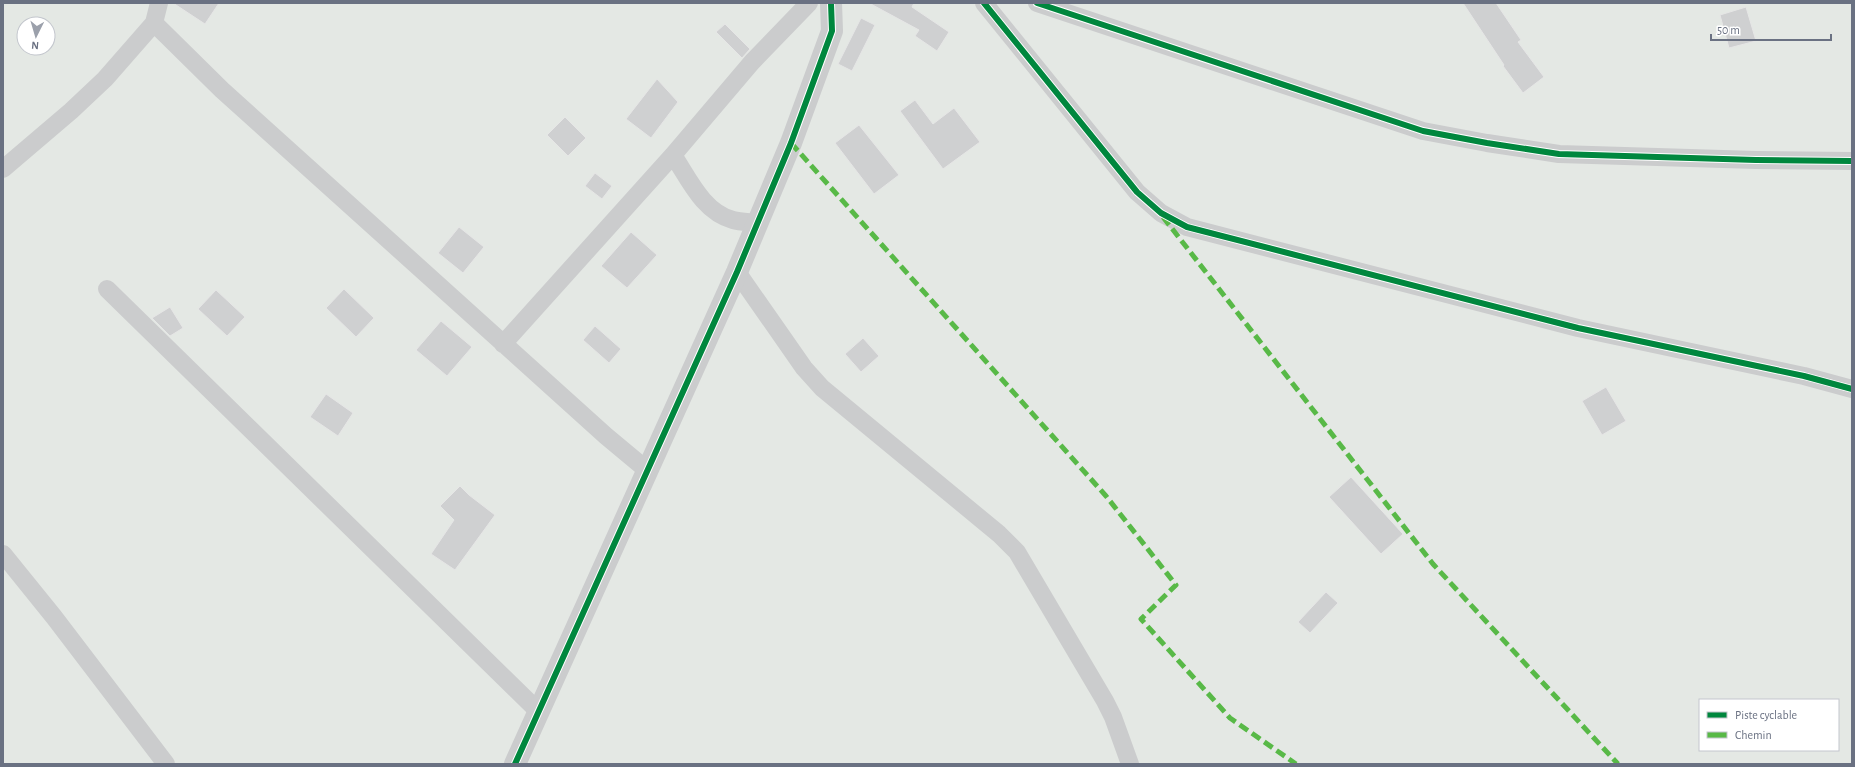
<svg xmlns="http://www.w3.org/2000/svg" width="1855" height="767" font-family="'Alegreya Sans',sans-serif">
  <style>
    .grass { fill: #e4e8e4; fill-rule: evenodd }
    .building { fill: #cfd0d1; stroke: #e6e6e6 }
    .lines { fill: none; stroke-linecap: round; stroke-linejoin: round }
    .minor { stroke: #cbcccd; stroke-width: 18 }
    .tertiary { stroke: #cbcccd; stroke-width: 22 }
    .quiet { stroke: #58b947; stroke-width: 5; stroke-dasharray: 10 5; stroke-linecap: butt }
    .cycleway-casing { stroke: #fff; stroke-width: 8 }
    .cycleway { stroke: #00873e; stroke-width: 6 }
  </style>
  <rect width="100%" height="100%" fill="#f6f6f6"/>
  <path class="grass" d="M 3,3 L 1852,3 L 1852,764 L 3,764 ZM 24,24 L 48,24 L 48,48 L 24,48 ZM 1700,700 L 1838,700 L 1838,750 L 1700,750 Z"/>
  <path class="building" d="M 173,3 L 219,3 L 205,24 Z
    M 869,3 L 914,3 L 912,7 L 949,32 L 937,51 L 915,36 L 919,30 Z
    M 1463,3 L 1496,3 L 1521,40 L 1518,42 L 1544,77 L 1523,93 L 1503,66 L 1504,65 Z
    M 1746,7 L 1756,41 L 1729,48 L 1720,15 Z
    M 861,18 L 875,25 L 852,71 L 838,64 Z
    M 725,24 L 750,49 L 742,58 L 716,32 Z
    M 657,79 L 678,102 L 651,138 L 626,119 Z
    M 915,100 L 933,124 L 954,108 L 980,142 L 943,169 L 900,111 Z
    M 565,117 L 586,138 L 568,156 L 547,135 Z
    M 859,125 L 899,175 L 874,194 L 835,143 Z
    M 595,173 L 612,186 L 602,199 L 585,186 Z
    M 459,227 L 484,247 L 463,273 L 438,253 Z
    M 631,232 L 657,255 L 627,288 L 601,266 Z
    M 344,289 L 374,318 L 356,337 L 326,308 Z
    M 216,290 L 245,317 L 227,336 L 198,309 Z
    M 170,307 L 183,328 L 170,336 L 152,318 Z
    M 441,321 L 472,347 L 447,376 L 416,350 Z
    M 595,326 L 621,349 L 609,363 L 583,340 Z
    M 863,338 L 879,356 L 861,372 L 845,354 Z
    M 1606,387 L 1626,421 L 1602,435 L 1582,401 Z
    M 326,394 L 353,413 L 338,436 L 310,417 Z
    M 1351,477 L 1403,534 L 1381,554 L 1329,497 Z
    M 460,486 L 469,495 L 495,515 L 455,570 L 431,554 L 454,520 L 440,506 Z
    M 1326,592 L 1338,603 L 1310,633 L 1298,622 Z"/>
  <g class="lines">
    <path class="minor" d="M 984,3 L 1137,192 L 1161,213 L 1187,227 L 1578,328 L 1804,376 L 1852,389
      M 1037,3 L 1423,131 L 1487,143 L 1559,154 L 1756,160 L 1852,161
      M 154,23 L 222,90 L 606,436 L 648,471
      M 673,155 C 689,179 703,212 733,220 C 740,222 750,222 758,223
      M 3,169 L 71,111 L 105,79 L 154,23 L 159,3
      M 737,272 L 804,368 L 822,388 L 999,534 L 1017,552 L 1105,701 L 1113,717 L 1130,764
      M 107,289 L 538,711
      M 503,344 L 673,155 L 752,62 L 809,3
      M 3,554 L 54,617 L 166,764"/>
    <path class="tertiary" d="M 515,764 L 737,272 L 791,143 L 832,31 L 831,3"/>
    <path class="quiet" d="M 791,143 L 1106,496 L 1176,585 L 1141,619 L 1230,718 L 1296,764
      M 1163,217 L 1433,564 L 1618,764"/>
    <g class="cycleway-casing">
      <path id="cycleway" d="M 984,3 L 1137,192 L 1161,213 L 1187,227 L 1578,328 L 1804,376 L 1852,389
        M 1037,3 L 1423,131 L 1487,143 L 1559,154 L 1756,160 L 1852,161
        M 515,764 L 737,272 L 791,143 L 832,31 L 831,3"/>
    </g>
    <use href="#cycleway" class="cycleway"/>
  </g>
  <rect width="1855" height="767" fill="none" stroke="#6a7182" stroke-width="8"/>
  <rect x="1699" y="699" width="140" height="52" fill="#ffffff" stroke="#c3c6cd"/>
  <rect x="1707" y="712" width="20" height="6" fill="#00873e" stroke="#c3c6cd"/>
  <text x="1735" y="719" font-size="12" fill="#6a7182">Piste cyclable</text>
  <rect x="1707" y="732" width="20" height="6" fill="#58b947" stroke="#c3c6cd"/>
  <text x="1735" y="739" font-size="12" fill="#6a7182">Chemin</text>
  <g transform="translate(36 36) rotate(185)"><circle r="19" fill="#ffffff" stroke="#c3c6cd"/>
  <path d="M0-3L7 15L0 10L-7 15Z" fill="#9ba0ab"/>
  <text y="-6" font-size="11" font-weight="bold" text-anchor="middle" fill="#6a7182">N</text>
  </g>
  <path d="M1711 34v6h120v-6" fill="none" stroke="#6a7182" stroke-width="2"/>
  <text x="1717" y="34" font-size="12" fill="#6a7182" stroke="#ffffff" stroke-width="3" paint-order="stroke">50 m</text>
</svg>
